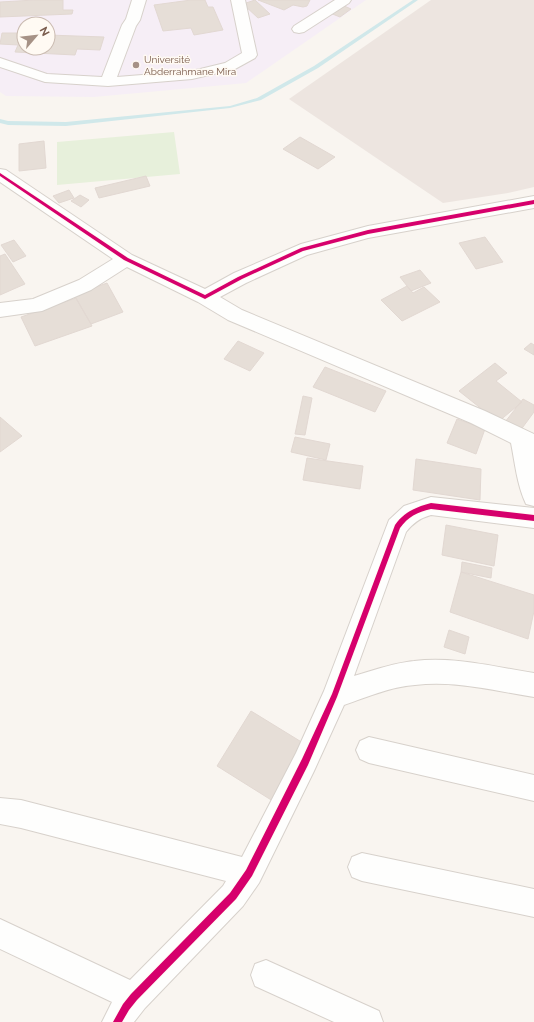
<svg xmlns="http://www.w3.org/2000/svg" width="534" height="1022" font-family="Raleway,sans-serif">
  <style>
    .industrial { fill: #ede5e0 }
    .education { fill: #f6eef6; fill-rule: evenodd }
    .green { fill: #e7f0db }
    .lines { fill: none; stroke-linecap: round; stroke-linejoin: round }
    .stream { fill: #d0e8ea; fill-rule: evenodd }
    .building { fill: #e6ded7; stroke: #e2d8d2 }
    .minor-casing { stroke: #d7d1cb; stroke-width: 2 }
    .minor { fill: #fefefd; fill-rule: evenodd }
    .cycleway-casing { stroke: #fffaf3; stroke-width: 2 }
    .cycleway { fill: #d6006c; fill-rule: evenodd }
    .poi-dot { fill: #a69286; stroke: #fffaf3; stroke-width: 1.5 }
    .labels { text-anchor: middle; stroke-width: 3; stroke-linejoin: round; paint-order: stroke }
    .far-poi-label { font-size: 10px; fill: #7a5c4d; stroke: #fffaf3; text-anchor: start }
  </style>
  <rect width="100%" height="100%" fill="#f9f5f0"/>
  <path class="industrial" d="M 431,0 L 534,0 L 534,187 L 508,193 L 443,203 L 289,99 Z"/>
  <path class="education" d="M 0,0 L 366,0 L 246,83 L 94,97 L 6,96 L 0,92 ZM 24,24 L 48,24 L 48,48 L 24,48 Z"/>
  <path class="green" d="M 174,132 L 180,174 L 57,185 L 57,142 Z"/>
  <g class="lines">
    <path class="stream" d="M 413,0 L 418,0 L 318,68 L 261,100 L 230,108 L 66,126 L 8,125 L 0,123 L 0,119 L 8,121 L 66,122 L 230,106 L 257,98 L 314,66 Z"/>
  </g>
  <path class="building" d="M 35,0 L 63,0 L 63,10 L 73,10 L 72,14 L 0,17 L 0,2 Z
    M 191,0 L 205,0 L 208,7 L 213,7 L 223,30 L 194,35 L 191,28 L 163,31 L 154,5 Z
    M 255,0 L 270,14 L 258,18 L 243,4 Z
    M 258,0 L 310,0 L 307,6 L 303,7 L 293,5 L 284,10 Z
    M 342,5 L 351,9 L 340,17 L 330,13 Z
    M 2,33 L 24,33 L 24,48 L 48,48 L 48,35 L 104,37 L 100,50 L 77,49 L 75,55 L 15,52 L 18,45 L 0,44 Z
    M 300,137 L 335,157 L 318,169 L 283,149 Z
    M 44,141 L 46,168 L 19,171 L 19,144 Z
    M 146,176 L 150,186 L 99,198 L 95,188 Z
    M 69,190 L 74,198 L 59,203 L 53,196 Z
    M 80,195 L 89,200 L 81,207 L 71,201 Z
    M 485,237 L 503,262 L 476,269 L 459,243 Z
    M 14,240 L 26,256 L 13,262 L 1,245 Z
    M 5,254 L 25,284 L 0,295 L 0,256 Z
    M 420,270 L 431,283 L 411,291 L 400,277 Z
    M 107,283 L 123,312 L 91,324 L 74,295 Z
    M 407,286 L 413,293 L 424,287 L 440,302 L 402,321 L 381,300 Z
    M 76,298 L 92,326 L 35,346 L 21,317 Z
    M 238,341 L 264,353 L 250,371 L 224,359 Z
    M 531,343 L 534,345 L 534,355 L 524,349 Z
    M 495,363 L 507,373 L 496,381 L 522,402 L 498,422 L 459,391 Z
    M 325,367 L 386,391 L 375,412 L 313,387 Z
    M 303,396 L 312,398 L 305,435 L 295,434 Z
    M 523,399 L 534,405 L 534,412 L 520,431 L 505,422 Z
    M 0,417 L 22,436 L 0,452 Z
    M 457,419 L 485,429 L 476,454 L 447,443 Z
    M 295,437 L 330,444 L 326,460 L 291,452 Z
    M 307,458 L 363,466 L 360,489 L 303,480 Z
    M 416,459 L 481,469 L 480,500 L 413,490 Z
    M 446,525 L 498,535 L 494,566 L 442,555 Z
    M 462,562 L 492,568 L 491,578 L 461,572 Z
    M 461,572 L 534,595 L 534,611 L 528,639 L 450,612 Z
    M 449,630 L 469,637 L 465,654 L 444,647 Z
    M 251,711 L 308,746 L 276,803 L 217,766 Z"/>
  <g class="lines">
    <g class="minor-casing">
      <path id="minor" d="M 132,0 L 146,0 L 140,20 L 136,26 L 117,77 L 192,71 L 225,63 L 242,53 L 231,0 L 245,0 L 257,55 L 255,58 L 235,69 L 192,79 L 108,86 L 45,82 L 0,67 L 0,58 L 47,74 L 102,77 L 122,25 L 126,19 Z
        M 335,0 L 351,0 L 349,3 L 304,32 L 299,33 L 294,32 L 292,29 L 294,26 Z
        M 0,169 L 6,170 L 132,255 L 205,289 L 234,273 L 301,244 L 368,226 L 534,196 L 534,208 L 368,238 L 307,255 L 246,283 L 220,297 L 242,310 L 485,411 L 534,434 L 534,506 L 526,504 C 517,485 515,463 511,443 L 471,423 L 228,320 L 198,302 L 127,267 L 91,290 L 42,311 L 0,317 L 0,303 L 33,299 L 79,280 L 113,259 L 0,182 Z
        M 431,497 L 534,508 L 534,528 L 431,515 C 420,518 413,523 406,532 L 354,676 C 374,670 394,663 414,661 C 454,656 495,667 534,673 L 534,697 C 495,691 455,680 415,685 C 390,687 367,697 344,705 L 314,771 L 259,883 L 243,906 L 145,1008 L 134,1022 L 102,1022 L 112,1002 L 0,949 L 0,919 L 130,980 L 223,886 L 226,881 L 21,828 L 0,824 L 0,798 L 21,800 L 242,857 L 296,753 L 324,691 L 389,520 L 404,506 Z
        M 369,737 L 534,775 L 534,801 L 369,763 L 360,759 L 356,750 L 360,741 Z
        M 362,853 L 534,889 L 534,917 L 362,881 L 352,877 L 348,867 L 352,857 Z
        M 266,960 L 379,1011 L 383,1022 L 334,1022 L 255,986 L 251,975 L 255,964 Z"/>
    </g>
    <use href="#minor" class="minor"/>
    <g class="cycleway-casing">
      <path id="cycleway" d="M 0,173 L 128,258 L 205,295 L 238,277 L 301,248 L 368,230 L 534,200 L 534,204 L 368,234 L 303,251 L 242,279 L 205,299 L 124,260 L 0,176 Z
        M 431,503 L 534,515 L 534,521 L 431,509 C 417,512 408,517 400,528 L 337,697 L 308,765 L 252,876 L 236,899 L 137,1000 L 129,1010 L 122,1022 L 113,1022 L 123,1004 L 131,994 L 230,893 L 246,870 L 302,759 L 332,694 L 395,525 C 404,512 416,507 431,503 Z"/>
    </g>
    <use href="#cycleway" class="cycleway"/>
  </g>
  <circle class="poi-dot" cx="136" cy="65" r="4"/>
  <g class="labels">
    <g class="far-poi-label">
      <text x="144" y="63">Université<tspan x="144" dy="12">Abderrahmane Mira</tspan></text>
    </g>
  </g>
  <g transform="translate(36 36) rotate(62)"><circle r="19" fill="#fffaf3" stroke="#cabbb1"/>
  <path d="M0-3L7 15L0 10L-7 15Z" fill="#a69286"/>
  <text y="-6" font-size="11" font-weight="bold" text-anchor="middle" fill="#7a5c4d">N</text>
  </g>
</svg>
